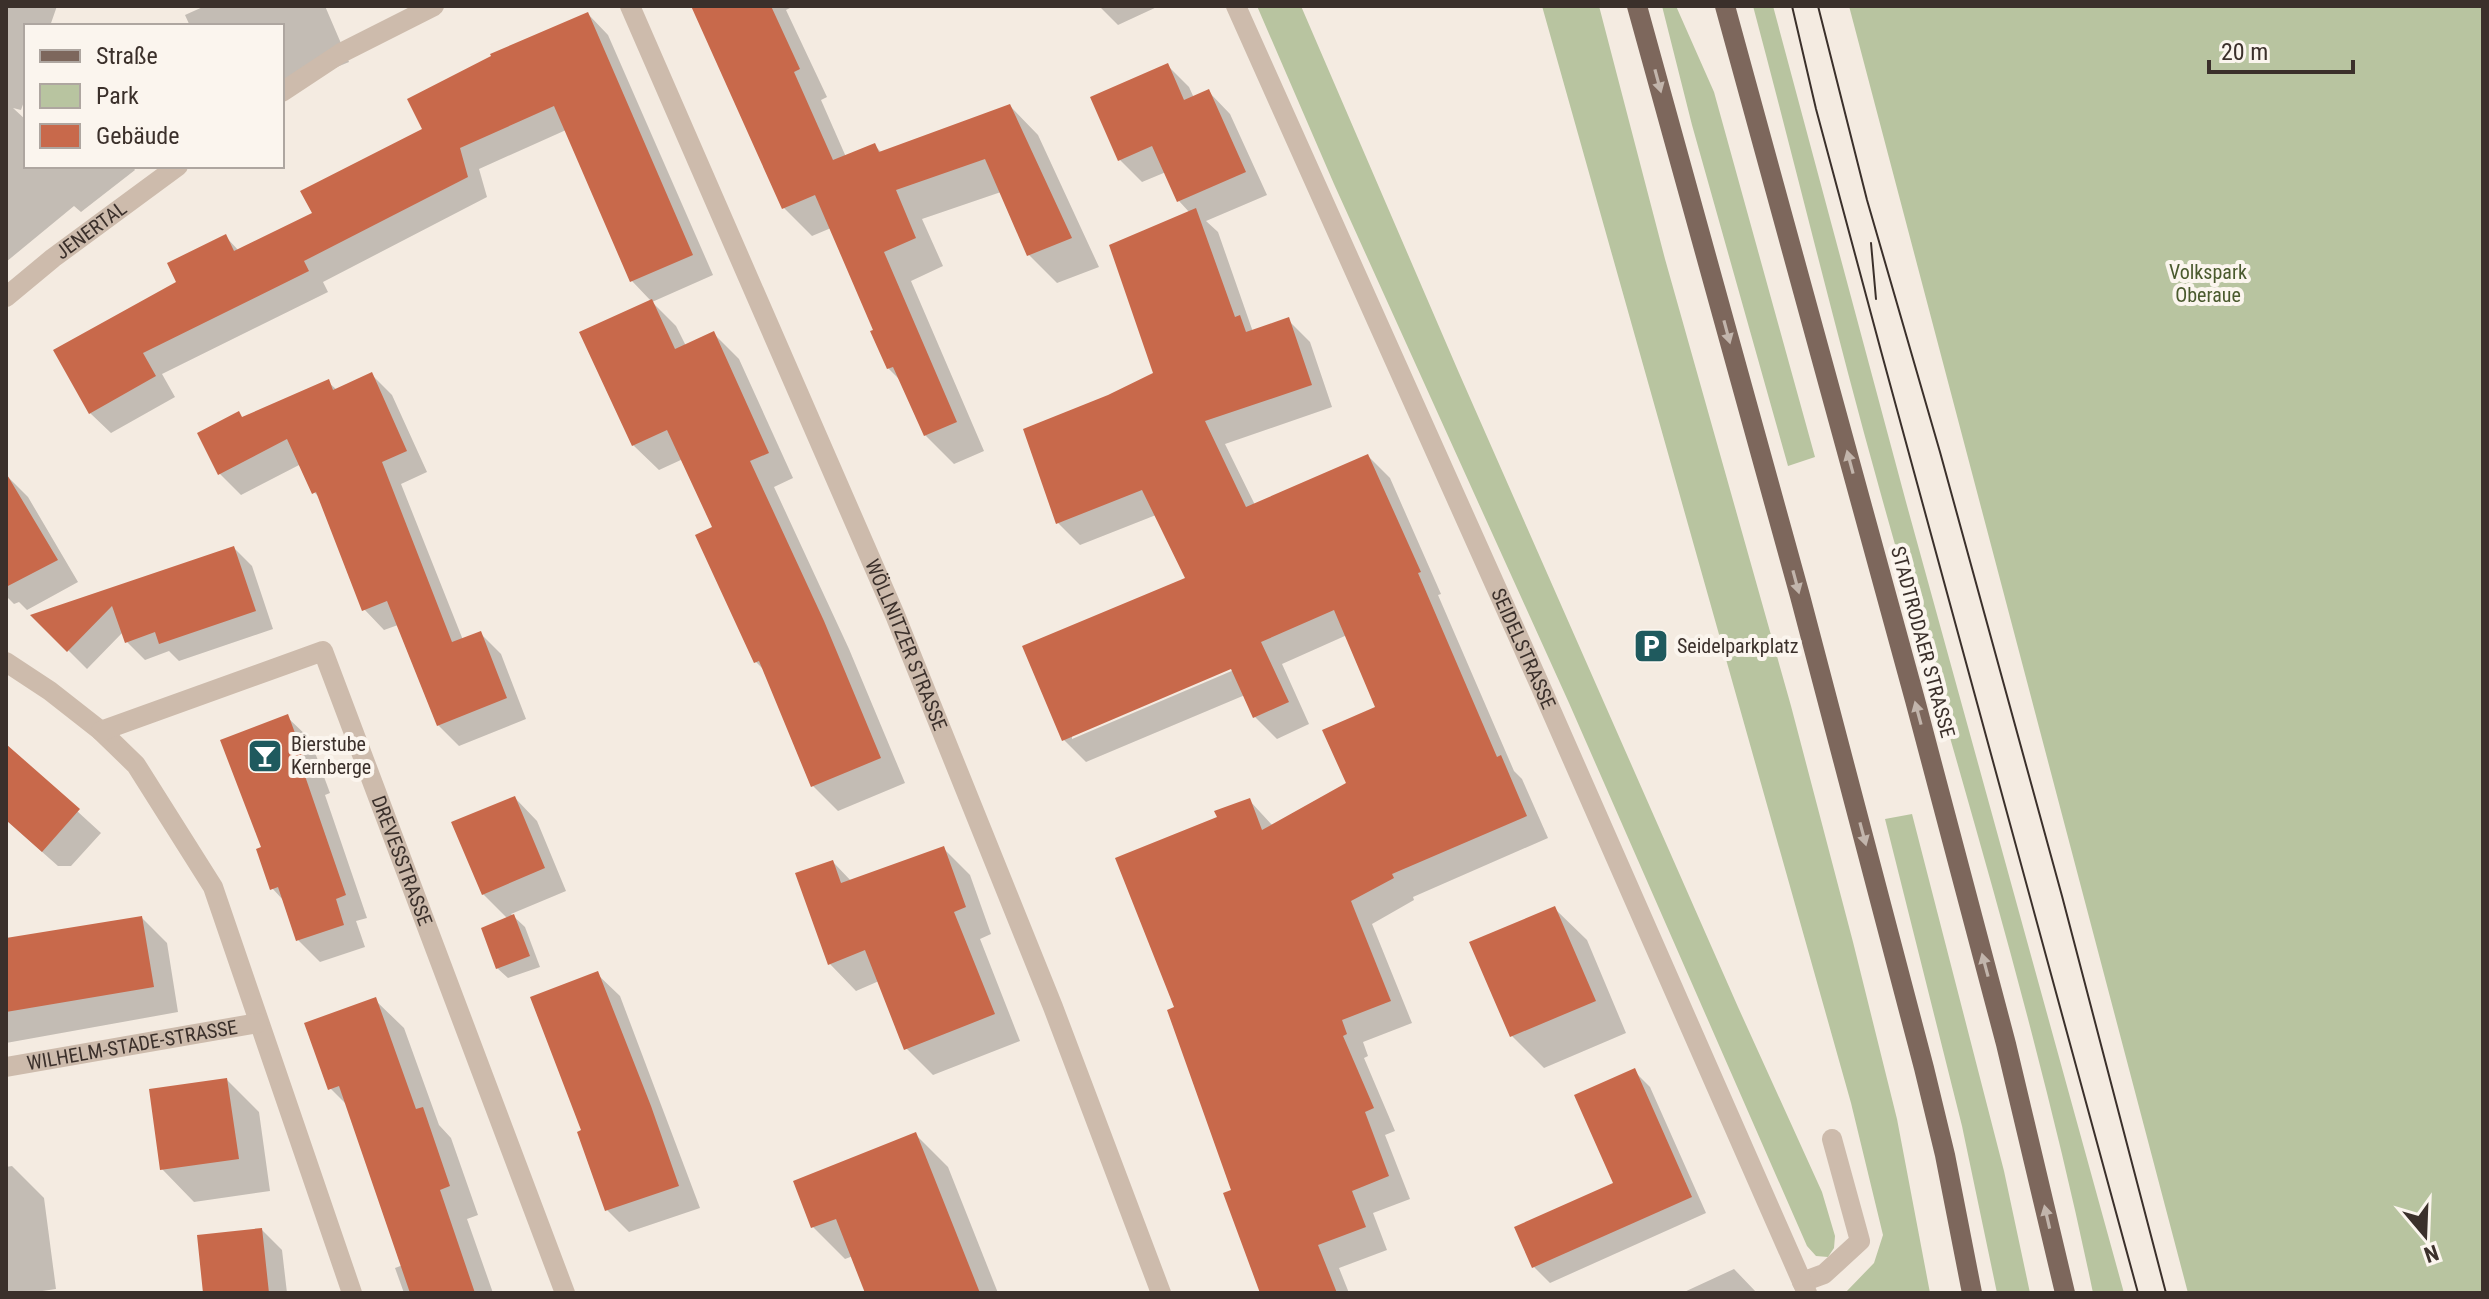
<svg xmlns="http://www.w3.org/2000/svg" width="2489" height="1299" font-family="'Roboto Condensed',sans-serif">
  <style>
    .green { fill: #b8c4a0 }
    .shadow { fill: #0003; fill-rule: evenodd }
    .building { fill: #c8694b }
    .lines { fill: none; stroke-linecap: round; stroke-linejoin: round }
    .lane { stroke: #cdbbac; stroke-width: 20 }
    .street { stroke: #cdbbac; stroke-width: 20 }
    .primary { stroke: #7d675c; stroke-width: 20 }
    .tram { stroke: #3b302b; stroke-width: 2 }
    .oneway { fill: #c2b5ac }
    .labels { text-anchor: middle; stroke-width: 8; stroke-linejoin: round; paint-order: stroke }
    .street-label { font-size: 20px; fill: #3b302b; stroke: #fbf5ee }
    .park-label { font-size: 20px; fill: #4a5a2e; stroke: #fbf5ee }
    .poi-label { font-size: 20px; fill: #3b302b; stroke: #fbf5ee; text-anchor: start }
  </style>
  <rect width="100%" height="100%" fill="#f4ebe1"/>
  <path class="green" d="M 1257,6 L 1301,6 L 1459,373 L 1738,1007 L 1822,1192 L 1835,1236 L 1834,1248 L 1828,1257 L 1816,1256 L 1807,1246 L 1569,703 L 1334,184 Z
    M 1542,6 L 1599,6 L 1665,259 L 1791,706 L 1853,942 L 1897,1119 L 1930,1293 L 1845,1293 L 1874,1263 L 1883,1235 L 1851,1103 Z
    M 1662,6 L 1676,6 L 1714,92 L 1815,457 L 1788,466 L 1692,125 Z
    M 1753,6 L 1773,6 L 1906,502 L 2124,1293 L 2093,1293 C 2037,1022 1954,758 1880,491 C 1835,330 1796,167 1753,6 Z
    M 1849,6 L 2483,6 L 2483,1293 L 2188,1293 Z
    M 1912,814 L 2004,1171 L 2030,1293 L 1997,1293 L 1962,1126 L 1885,819 Z"/>
  <path class="shadow" d="M 6,6 L 57,6 L 50,26 L 26,26 L 26,96 L 21,110 L 13,108 L 26,120 L 26,166 L 132,166 L 135,170 L 81,212 L 74,206 L 6,262 Z
    M 205,6 L 325,6 L 349,62 L 282,90 L 282,26 L 190,26 L 185,15 Z
    M 694,6 L 794,6 L 786,10 L 827,97 L 821,100 L 846,157 L 874,145 L 882,153 L 1010,106 L 1038,135 L 1099,267 L 1057,283 L 1029,255 L 1001,192 L 922,219 L 943,266 L 911,281 L 984,451 L 954,464 L 925,435 L 902,382 L 888,368 L 876,331 L 831,228 L 812,236 L 784,208 Z
    M 1099,6 L 1159,6 L 1118,25 Z
    M 588,14 L 608,35 L 713,275 L 652,302 L 676,326 L 686,346 L 713,333 L 739,359 L 793,478 L 774,487 L 849,649 L 905,783 L 838,811 L 813,786 L 765,671 L 756,662 L 715,528 L 683,459 L 659,470 L 633,445 L 651,301 L 632,281 L 566,130 L 479,169 L 487,197 L 323,282 L 328,292 L 162,374 L 175,397 L 111,433 L 90,413 L 179,283 L 226,237 L 239,251 L 314,214 L 425,130 Z
    M 1167,65 L 1189,87 L 1194,98 L 1208,91 L 1230,114 L 1267,195 L 1206,221 L 1218,232 L 1253,332 L 1288,320 L 1310,342 L 1332,407 L 1225,444 L 1255,505 L 1368,456 L 1390,478 L 1441,594 L 1438,595 L 1514,771 L 1522,779 L 1548,838 L 1413,897 L 1414,900 L 1372,924 L 1412,1023 L 1363,1042 L 1368,1056 L 1364,1058 L 1395,1131 L 1385,1135 L 1410,1199 L 1373,1213 L 1387,1250 L 1339,1268 L 1349,1293 L 1264,1293 L 1177,1008 L 1220,819 L 1249,800 L 1273,826 L 1349,784 L 1378,708 L 1347,635 L 1282,664 L 1309,724 L 1277,739 L 1255,717 L 1245,695 L 1086,762 L 1064,740 L 1187,580 L 1156,515 L 1080,545 L 1058,523 L 1108,397 L 1156,374 L 1190,213 L 1179,201 L 1166,172 L 1142,182 L 1120,160 L 1092,98 ZM 1240,664 L 1241,667 L 1072,739 L 1072,735 Z
    M 371,374 L 392,395 L 427,472 L 401,484 L 463,640 L 480,633 L 501,654 L 526,719 L 459,746 L 438,725 L 398,625 L 384,630 L 364,609 L 321,499 L 314,492 L 301,464 L 241,495 L 220,474 L 200,434 L 243,418 L 328,382 L 337,390 Z
    M 6,475 L 28,497 L 78,582 L 27,610 L 19,602 L 14,604 L 6,596 Z
    M 234,548 L 252,566 L 273,629 L 179,661 L 169,651 L 145,660 L 127,642 L 123,632 L 87,669 L 34,616 Z
    M 287,717 L 310,739 L 330,793 L 325,795 L 367,918 L 356,921 L 365,947 L 320,962 L 298,940 L 284,901 L 272,888 L 264,849 Z
    M 6,746 L 101,833 L 71,866 L 58,866 L 6,820 Z
    M 515,798 L 537,821 L 566,891 L 511,914 L 525,927 L 540,967 L 508,978 L 497,968 L 508,919 L 483,894 Z
    M 943,848 L 970,875 L 991,934 L 980,939 L 1020,1041 L 933,1075 L 906,1048 L 879,981 L 856,991 L 830,964 L 797,875 L 833,862 L 852,882 Z
    M 1554,908 L 1587,940 L 1626,1033 L 1544,1068 L 1512,1036 Z
    M 142,918 L 167,943 L 178,1012 L 6,1043 L 6,937 L 8,940 Z
    M 597,974 L 620,996 L 700,1208 L 629,1232 L 607,1210 L 580,1133 L 584,1132 Z
    M 375,1000 L 404,1028 L 439,1125 L 451,1138 L 478,1215 L 467,1219 L 493,1293 L 404,1293 L 395,1268 L 403,1265 L 349,1107 L 330,1088 Z
    M 1634,1071 L 1650,1087 L 1706,1213 L 1550,1283 L 1534,1267 L 1616,1184 Z
    M 227,1080 L 259,1112 L 270,1191 L 194,1202 L 162,1169 Z
    M 916,1135 L 948,1167 L 998,1293 L 868,1293 L 853,1256 L 845,1259 L 813,1227 Z
    M 12,1166 L 44,1198 L 56,1289 L 29,1293 L 6,1293 L 6,1167 Z
    M 262,1230 L 282,1250 L 287,1293 L 205,1293 Z
    M 1734,1269 L 1757,1293 L 1682,1293 Z"/>
  <path class="building" d="M 691,6 L 771,6 L 800,69 L 794,72 L 833,160 L 875,143 L 879,152 L 1010,104 L 1072,238 L 1027,256 L 985,159 L 896,190 L 916,238 L 884,252 L 957,422 L 924,436 L 893,367 L 887,369 L 870,331 L 873,330 L 815,195 L 782,209 Z
    M 588,12 L 693,255 L 630,282 L 554,106 L 460,148 L 468,177 L 304,261 L 309,271 L 143,353 L 156,376 L 89,414 L 53,350 L 176,282 L 167,263 L 226,234 L 234,251 L 312,213 L 300,191 L 422,129 L 407,99 L 491,56 L 490,54 Z
    M 1168,63 L 1184,100 L 1209,89 L 1246,172 L 1177,202 L 1152,146 L 1118,161 L 1090,97 Z
    M 1196,208 L 1235,317 L 1240,315 L 1246,332 L 1289,317 L 1312,385 L 1205,421 L 1246,507 L 1368,454 L 1421,572 L 1418,573 L 1497,757 L 1501,755 L 1527,816 L 1392,874 L 1394,878 L 1351,901 L 1391,1001 L 1342,1020 L 1347,1034 L 1343,1036 L 1374,1108 L 1365,1112 L 1389,1176 L 1352,1191 L 1366,1227 L 1318,1245 L 1337,1293 L 1260,1293 L 1223,1193 L 1231,1190 L 1167,1010 L 1174,1007 L 1115,858 L 1217,817 L 1214,811 L 1250,798 L 1262,830 L 1346,783 L 1322,730 L 1375,707 L 1334,610 L 1261,642 L 1289,702 L 1253,718 L 1231,669 L 1062,741 L 1022,646 L 1185,578 L 1142,490 L 1056,524 L 1023,429 L 1108,395 L 1153,373 L 1109,245 Z
    M 652,299 L 675,349 L 714,331 L 769,453 L 750,461 L 824,621 L 881,758 L 811,787 L 759,661 L 754,663 L 695,535 L 712,527 L 667,430 L 632,446 L 579,332 Z
    M 372,372 L 407,451 L 382,462 L 452,642 L 481,631 L 507,698 L 437,726 L 387,601 L 362,611 L 316,492 L 312,494 L 287,439 L 218,475 L 197,433 L 239,411 L 242,417 L 329,379 L 333,390 Z
    M 6,473 L 58,560 L 6,587 Z
    M 234,546 L 256,611 L 159,644 L 155,632 L 125,643 L 112,606 L 67,652 L 30,615 Z
    M 288,714 L 309,771 L 304,773 L 346,895 L 336,899 L 344,925 L 296,941 L 278,887 L 270,890 L 256,849 L 261,847 L 220,740 Z
    M 6,744 L 80,809 L 42,852 L 6,820 Z
    M 515,796 L 545,868 L 482,895 L 451,822 Z
    M 944,846 L 966,907 L 954,912 L 995,1014 L 904,1050 L 865,950 L 828,965 L 795,873 L 833,860 L 841,883 Z
    M 1555,906 L 1596,1001 L 1510,1037 L 1469,942 Z
    M 514,914 L 530,956 L 496,969 L 481,928 Z
    M 142,916 L 154,987 L 6,1012 L 6,938 Z
    M 598,971 L 651,1106 L 679,1186 L 605,1211 L 577,1132 L 581,1130 L 530,997 Z
    M 376,997 L 416,1109 L 423,1107 L 450,1186 L 440,1190 L 475,1293 L 410,1293 L 339,1086 L 328,1090 L 304,1023 Z
    M 1635,1068 L 1692,1197 L 1532,1268 L 1514,1227 L 1613,1183 L 1574,1095 Z
    M 227,1078 L 239,1159 L 160,1170 L 149,1089 Z
    M 916,1132 L 980,1293 L 865,1293 L 836,1219 L 811,1228 L 793,1181 Z
    M 262,1228 L 269,1293 L 203,1293 L 197,1235 Z"/>
  <g class="lines">
    <path class="lane" d="M 1802,1282 L 1824,1274 L 1860,1241 L 1832,1139"/>
    <g class="street">
      <path id="s1" d="M 630,6 L 895,615 L 1053,1007 L 1161,1293"/>
      <path id="s2" d="M 1236,6 L 1539,683 L 1807,1293"/>
      <path d="M 282,92 L 341,53 L 434,6"/>
      <path id="s3" d="M 6,297 L 53,258 L 178,166"/>
      <path d="M 6,662 L 50,691 L 101,731 L 136,765 L 213,887 L 352,1293"/>
      <path id="s4" d="M 101,731 L 323,651 L 565,1293"/>
      <path id="s5" d="M 6,1067 L 258,1023"/>
    </g>
    <path class="primary" d="M 1637,6 L 1800,596 L 1924,1068 L 1945,1155 L 1972,1293
      M 1725,6 L 1915,700 L 2006,1044 L 2065,1293"/>
    <path class="tram" d="M 1792,6 L 1816,109 L 1881,351 L 2138,1293
      M 1818,6 L 1867,200 L 1940,452 L 2062,896 L 2166,1293
      M 1871,243 L 1876,299"/>
  </g>
  <defs><path id="oneway-solid" d="M-6-.8H1V-3.2L6.5 0L1 3.2V.8H-6Z" transform="scale(2)"/></defs>
  <g class="oneway">
    <use href="#oneway-solid" transform="translate(1658 81) rotate(75)"/>
    <use href="#oneway-solid" transform="translate(1727 332) rotate(75)"/>
    <use href="#oneway-solid" transform="translate(1850 462) rotate(-105)"/>
    <use href="#oneway-solid" transform="translate(1796 582) rotate(75)"/>
    <use href="#oneway-solid" transform="translate(1918 713) rotate(-105)"/>
    <use href="#oneway-solid" transform="translate(1863 834) rotate(75)"/>
    <use href="#oneway-solid" transform="translate(1985 965) rotate(-105)"/>
    <use href="#oneway-solid" transform="translate(2047 1217) rotate(-103)"/>
  </g>
  <defs>
    <g id="parking-square" transform="scale(1.8)"><rect x="-9" y="-9" width="18" height="18" rx="4" fill="#1f5a5e" stroke="#fbf5ee"/><path d="M-3.5-5.5H1a3.5 3.5 0 0 1 0 7H-1V5.5H-3.5ZM-1-3.4V-.6H.8a1.4 1.4 0 0 0 0-2.8Z" fill="#fff"/></g>
    <g id="bar-square" transform="scale(1.8)"><rect x="-9" y="-9" width="18" height="18" rx="4" fill="#1f5a5e" stroke="#fbf5ee"/><path d="M-6-5H6L.8 .8V4.5H3.5V6h-7V4.5H-.8V.8Z" fill="#fff"/></g>
  </defs>
  <g fill-rule="evenodd">
    <use href="#parking-square" x="1651" y="646"/>
    <use href="#bar-square" x="265" y="756"/>
  </g>
  <g class="labels">
    <g class="street-label">
      <text dy="7" stroke="none"><textPath href="#s3" startOffset="108">JENERTAL</textPath></text>
      <text transform="translate(1923 642) rotate(75)" y="7">STADTRODAER STRASSE</text>
      <text dy="7" stroke="none"><textPath href="#s1" startOffset="696">WÖLLNITZER STRASSE</textPath></text>
      <text dy="7" stroke="none"><textPath href="#s2" startOffset="704">SEIDELSTRASSE</textPath></text>
      <text dy="7" stroke="none"><textPath href="#s4" startOffset="460">DREVESSTRASSE</textPath></text>
      <text dy="7" stroke="none"><textPath href="#s5" startOffset="128">WILHELM-STADE-STRASSE</textPath></text>
    </g>
    <g class="park-label">
      <text x="2208" y="279">Volkspark<tspan x="2208" dy="23">Oberaue</tspan></text>
    </g>
    <g class="poi-label">
      <text x="1677" y="653">Seidelparkplatz</text>
      <text x="291" y="751">Bierstube<tspan x="291" dy="23">Kernberge</tspan></text>
    </g>
  </g>
  <rect width="2489" height="1299" fill="none" stroke="#3b302b" stroke-width="16"/>
  <rect x="24" y="24" width="260" height="144" fill="#fbf5ee" stroke="#aea6a0" stroke-width="2"/>
  <rect x="40" y="50" width="40" height="12" fill="#7d675c" stroke="#aea6a0" stroke-width="2"/>
  <text x="96" y="64" font-size="24" fill="#3b302b">Straße</text>
  <rect x="40" y="84" width="40" height="24" fill="#b8c4a0" stroke="#aea6a0" stroke-width="2"/>
  <text x="96" y="104" font-size="24" fill="#3b302b">Park</text>
  <rect x="40" y="124" width="40" height="24" fill="#c8694b" stroke="#aea6a0" stroke-width="2"/>
  <text x="96" y="144" font-size="24" fill="#3b302b">Gebäude</text>
  <g transform="translate(2425 1235) rotate(161)" stroke="#fbf5ee" stroke-width="6" paint-order="stroke">
  <path d="M0-6L14 30L0 20L-14 30Z" fill="#3b302b"/>
  <text y="-12" font-size="22" font-weight="bold" text-anchor="middle" fill="#3b302b">N</text>
  </g>
  <path d="M2209 60v12h144v-12" fill="none" stroke="#3b302b" stroke-width="4"/>
  <text x="2221" y="60" font-size="24" fill="#3b302b" stroke="#fbf5ee" stroke-width="6" paint-order="stroke">20 m</text>
</svg>
